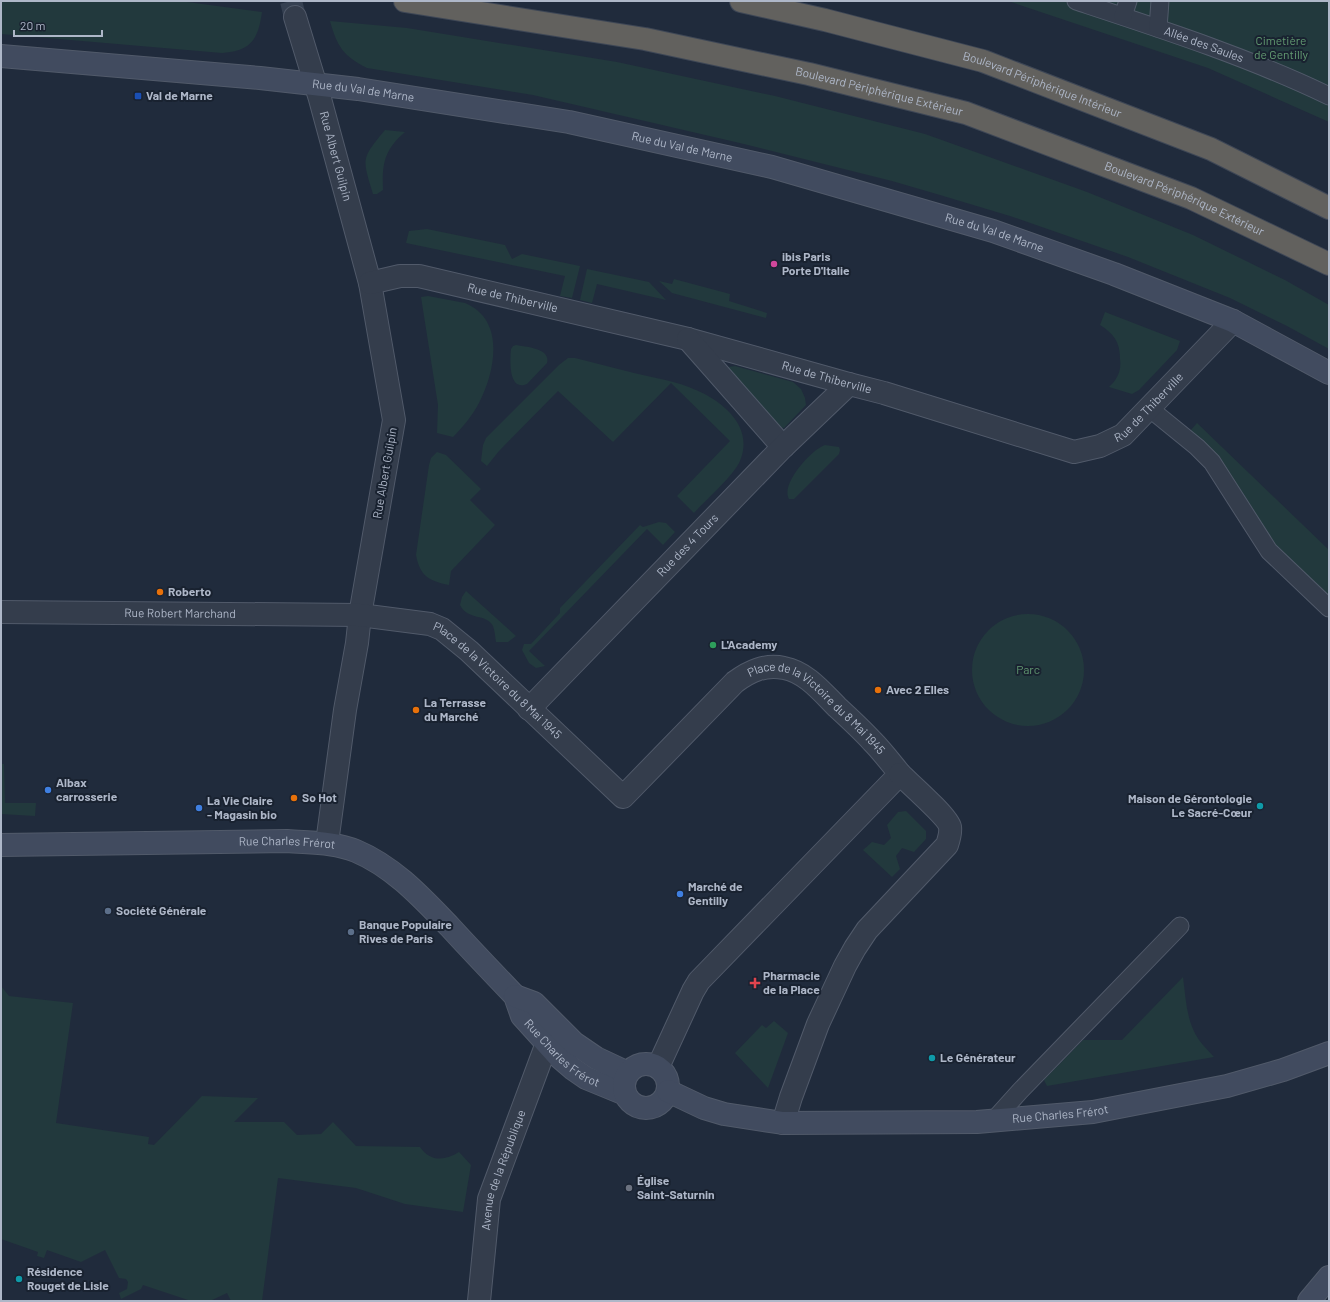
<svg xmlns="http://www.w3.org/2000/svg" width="1330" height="1302" font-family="Barlow,sans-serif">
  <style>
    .green { fill: #22393d }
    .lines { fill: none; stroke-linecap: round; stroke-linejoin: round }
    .minor-tunnel { stroke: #354051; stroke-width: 22; stroke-dasharray: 22 11; stroke-linecap: butt }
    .service-casing { stroke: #515a6a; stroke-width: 19 }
    .minor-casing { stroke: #515a6a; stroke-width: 24 }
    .secondary-casing { stroke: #515a6a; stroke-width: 24 }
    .trunk-casing { stroke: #3e4756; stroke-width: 24 }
    .service { stroke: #343d4c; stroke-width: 17 }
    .minor { stroke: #343d4c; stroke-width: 22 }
    .secondary { stroke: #414b5f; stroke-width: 22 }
    .trunk { stroke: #62615e; stroke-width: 22 }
    .transit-dot { fill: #1a4fb4; stroke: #192230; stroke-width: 1.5 }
    .hotel-dot { fill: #d1479c; stroke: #192230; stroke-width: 1.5 }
    .food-dot { fill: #e8710a; stroke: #192230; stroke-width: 1.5 }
    .leisure-dot { fill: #2e9e5b; stroke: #192230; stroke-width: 1.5 }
    .shop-dot { fill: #3f7fe0; stroke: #192230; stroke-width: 1.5 }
    .culture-dot { fill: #0f9aa8; stroke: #192230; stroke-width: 1.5 }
    .service-dot { fill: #5c6f8a; stroke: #192230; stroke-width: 1.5 }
    .health-dot { fill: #e0444e; stroke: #192230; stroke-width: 1.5 }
    .worship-dot { fill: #6b7280; stroke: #192230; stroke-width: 1.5 }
    .labels { text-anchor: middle; stroke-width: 4; stroke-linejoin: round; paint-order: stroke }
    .park-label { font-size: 12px; fill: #639b72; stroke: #192230 }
    .street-label { font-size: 12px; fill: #aeb7c8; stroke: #192230 }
    .poi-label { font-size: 12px; font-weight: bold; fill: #aeb7c8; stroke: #192230; text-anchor: start }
  </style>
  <rect width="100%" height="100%" fill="#202b3c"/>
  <path class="green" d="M 1,1 L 180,1 L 262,12 C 258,40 251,51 222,53 L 1,34 Z
    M 1008,1 L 1329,1 L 1329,122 L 1208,68 Z
    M 330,21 L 407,28 L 617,62 L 775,96 L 925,134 L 1087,192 L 1193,235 L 1285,280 L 1329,305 L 1329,349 L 1287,326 L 1230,298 L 1128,257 L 1010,216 L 940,195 L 892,181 L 744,144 L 533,95 L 367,68 C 343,56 337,46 330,21 Z
    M 385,130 L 405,132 C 384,150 382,164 383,190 L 377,194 L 373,194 C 362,158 361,159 385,130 Z
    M 427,229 L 505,245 L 512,259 L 522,254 L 580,266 L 572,298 L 560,296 L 565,276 L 406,243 L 409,231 Z
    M 587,269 L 649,282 L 666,300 L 597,284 L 592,303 L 580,300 Z
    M 674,279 L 730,294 L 729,301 L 767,313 L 766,318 L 672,293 L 659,281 L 672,284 Z
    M 428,296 L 465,303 C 506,320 495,372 479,403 C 472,416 463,427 453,437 L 437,433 L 438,405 L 421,297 Z
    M 1105,312 L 1180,341 L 1177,350 L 1139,390 L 1132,394 L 1109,387 C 1112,384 1115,381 1117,377 C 1120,372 1121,365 1120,359 C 1120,342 1114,334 1100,325 Z
    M 516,345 C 526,347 551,348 547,363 L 527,384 C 508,392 510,359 511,349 L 513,346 Z
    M 568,358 L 575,358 C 595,363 614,368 634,373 C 654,378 677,381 696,390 C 724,402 754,427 740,461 C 734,475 706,500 694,513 L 677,496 L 730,441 L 671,383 L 613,442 L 558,391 L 499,451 L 487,466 L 481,461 L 483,445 L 486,438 L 559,365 Z
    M 735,366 L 793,382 L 801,389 L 805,398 L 806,405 L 784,428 L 779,427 L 726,372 L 728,367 Z
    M 1197,423 L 1329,550 L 1329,596 L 1276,545 L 1212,452 L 1204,441 L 1190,431 Z
    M 825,445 L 839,447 L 840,450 L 839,454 L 794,499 L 789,499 C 780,484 812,449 825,445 Z
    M 437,452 L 446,455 L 481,489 L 470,500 L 495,525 L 451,571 L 449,585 C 429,581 420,576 416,555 L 429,465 L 431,458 Z
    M 659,522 L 666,523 L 675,532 L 663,545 L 647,529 L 529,651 L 545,666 L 536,668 L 529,663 L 522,650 L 524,644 L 531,644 L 560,613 L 560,608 L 640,525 L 643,527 Z
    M 466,591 L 516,636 L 508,642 L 496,642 C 495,637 495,631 493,626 C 486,613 468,621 460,605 L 462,597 Z
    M972 670a56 56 0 1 1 112 0a56 56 0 1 1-112 0Z
    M 1,764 L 4,764 L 5,803 L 36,803 L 35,816 L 1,814 Z
    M 906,811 L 926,831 L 926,839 L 914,852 L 902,848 L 896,856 L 900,869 L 892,877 L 863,850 L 872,842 L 884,845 L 891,838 L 887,825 L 898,812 Z
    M 1183,977 C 1186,999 1186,1021 1199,1040 C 1203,1046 1209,1051 1214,1057 L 1047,1086 L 1044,1080 L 1083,1040 L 1122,1040 Z
    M 1,986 L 9,996 L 73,1003 L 56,1123 L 149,1137 L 148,1144 L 154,1145 L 202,1096 L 258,1098 L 234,1122 L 284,1122 L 297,1135 L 321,1134 L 333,1122 L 356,1146 L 420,1147 C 430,1162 445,1161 459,1152 L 471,1165 L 463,1212 L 405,1204 L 356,1188 L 278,1178 L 262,1301 L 231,1301 L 227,1293 L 210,1301 L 191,1301 L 143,1285 L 141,1289 L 121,1299 L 119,1293 L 127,1289 L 128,1282 L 126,1279 L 119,1278 L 105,1250 L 81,1262 L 47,1250 L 44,1258 L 37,1256 L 38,1252 L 1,1239 Z
    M 774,1021 L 788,1033 L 768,1088 L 735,1053 L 762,1025 L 766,1028 Z"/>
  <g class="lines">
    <path class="minor-tunnel" d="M 291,1 L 295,17"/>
    <g class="service-casing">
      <g id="service">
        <path id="s1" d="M 1076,1 C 1161,29 1248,57 1329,96"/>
        <path d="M 1123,16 L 1128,1"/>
        <path d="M 1158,28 L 1160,1"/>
        <path d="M 1149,408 L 1197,447 L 1212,462 L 1269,551 L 1329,608"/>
        <path d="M 993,1121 L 1020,1091 L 1180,926"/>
      </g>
    </g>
    <g class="minor-casing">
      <g id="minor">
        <path id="s2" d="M 295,17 L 320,99 L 370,283 L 394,420 L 360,615 L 357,643 L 345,710 L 327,843"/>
        <path id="s3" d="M 370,283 L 400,276 L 419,276 L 688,339 L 849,384 L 884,393 L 1074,452 L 1100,446 L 1123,435 L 1233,321"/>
        <path d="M 688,339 L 783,447"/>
        <path id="s4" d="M 1,612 L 360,615 L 430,624 L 442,629 L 469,651 L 623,797 L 735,682 C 750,671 765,664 784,668 C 806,672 822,692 837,707 C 849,718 861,729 872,741 C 882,751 891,763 900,774 L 699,981 L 693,991 L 658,1067"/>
        <path id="s5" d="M 529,709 L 783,447 L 849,384"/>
        <path d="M 783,1123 L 791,1097 L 818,1024 L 845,966 L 855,948 L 867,930 L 947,845 C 949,839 951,833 950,827 C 948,817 909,783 900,774"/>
        <path id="s6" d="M 479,1301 L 489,1199 L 547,1043"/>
      </g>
    </g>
    <g class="secondary-casing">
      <g id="secondary">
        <path id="s7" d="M 1,56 L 260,78 L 358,89 L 569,122 L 772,167 L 993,231 L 1114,274 L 1233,321 L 1329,373"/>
        <path id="s8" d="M 1,845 L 287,841 C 310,843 334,842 356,851 C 394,867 422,898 450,927 C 471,950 493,973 515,996 L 522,1016 L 559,1057 L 573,1069 L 586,1078 L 625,1094"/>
        <path d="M 515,996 L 534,1003 L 574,1043 L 596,1058 L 628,1073"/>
        <circle cx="646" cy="1086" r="22"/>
        <path id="s9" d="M 668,1091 L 704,1108 L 724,1114 L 783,1123 L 977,1122 L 1093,1112 L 1227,1086 L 1283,1070 L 1329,1053"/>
        <path d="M 1309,1301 L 1329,1277"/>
      </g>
    </g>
    <g class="trunk-casing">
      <g id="trunk">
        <path id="s10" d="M 405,1 L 645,39 L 809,74 L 966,113 L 1191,198 L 1329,264"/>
        <path id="s11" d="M 741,1 L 825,20 L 983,61 L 1211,149 L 1329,208"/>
      </g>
    </g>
    <use href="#service" class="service"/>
    <use href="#minor" class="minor"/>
    <use href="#secondary" class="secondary"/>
    <use href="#trunk" class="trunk"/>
  </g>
  <rect class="transit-dot" x="134" y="92" width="8" height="8" rx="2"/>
  <circle class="hotel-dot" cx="774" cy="264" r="4"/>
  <g class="food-dot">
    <circle cx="160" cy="592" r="4"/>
    <circle cx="878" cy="690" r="4"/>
    <circle cx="416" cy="710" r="4"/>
    <circle cx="294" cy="798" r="4"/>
  </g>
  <circle class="leisure-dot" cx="713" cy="645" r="4"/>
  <g class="shop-dot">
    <circle cx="48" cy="790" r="4"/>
    <circle cx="199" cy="808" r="4"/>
    <circle cx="680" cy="894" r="4"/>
  </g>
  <g class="culture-dot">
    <circle cx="1260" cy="806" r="4"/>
    <circle cx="932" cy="1058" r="4"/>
    <circle cx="19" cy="1279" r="4"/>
  </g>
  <g class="service-dot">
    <circle cx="108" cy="911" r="4"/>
    <circle cx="351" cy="932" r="4"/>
  </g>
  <path class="health-dot" d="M753 977h4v4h4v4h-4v4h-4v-4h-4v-4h4z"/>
  <circle class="worship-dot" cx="629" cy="1188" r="4"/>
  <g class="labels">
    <g class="park-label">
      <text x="1281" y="45">Cimetière<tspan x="1281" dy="14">de Gentilly</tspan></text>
      <text x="1028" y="674">Parc</text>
    </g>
    <g class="street-label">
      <text dy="4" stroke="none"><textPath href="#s1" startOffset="135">Allée des Saules</textPath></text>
      <text dy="4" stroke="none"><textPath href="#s11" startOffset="313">Boulevard Périphérique Intérieur</textPath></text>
      <text dy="4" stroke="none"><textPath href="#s7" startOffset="364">Rue du Val de Marne</textPath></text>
      <text dy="4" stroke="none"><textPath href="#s10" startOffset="483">Boulevard Périphérique Extérieur</textPath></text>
      <text dy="4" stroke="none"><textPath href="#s7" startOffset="688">Rue du Val de Marne</textPath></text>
      <text dy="4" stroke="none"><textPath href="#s2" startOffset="145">Rue Albert Guilpin</textPath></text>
      <text dy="4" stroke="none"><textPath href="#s10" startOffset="807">Boulevard Périphérique Extérieur</textPath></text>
      <text dy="4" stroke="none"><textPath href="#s7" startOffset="1012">Rue du Val de Marne</textPath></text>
      <text dy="4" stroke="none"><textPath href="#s3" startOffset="146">Rue de Thiberville</textPath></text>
      <text dy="4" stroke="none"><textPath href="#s3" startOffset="470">Rue de Thiberville</textPath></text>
      <text dy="4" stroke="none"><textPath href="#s3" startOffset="818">Rue de Thiberville</textPath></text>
      <text transform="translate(385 473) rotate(-80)" y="4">Rue Albert Guilpin</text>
      <text dy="4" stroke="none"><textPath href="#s5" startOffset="228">Rue des 4 Tours</textPath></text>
      <text dy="4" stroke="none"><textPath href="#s4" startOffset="179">Rue Robert Marchand</textPath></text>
      <text dy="4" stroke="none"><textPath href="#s4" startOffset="518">Place de la Victoire du 8 Mai 1945</textPath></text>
      <text dy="4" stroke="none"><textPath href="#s4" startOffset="950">Place de la Victoire du 8 Mai 1945</textPath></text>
      <text dy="4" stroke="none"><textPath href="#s8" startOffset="286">Rue Charles Frérot</textPath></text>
      <text dy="4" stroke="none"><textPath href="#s8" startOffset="649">Rue Charles Frérot</textPath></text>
      <text dy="4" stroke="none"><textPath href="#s9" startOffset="398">Rue Charles Frérot</textPath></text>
      <text dy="4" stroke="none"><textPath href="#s6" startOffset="134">Avenue de la République</textPath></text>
    </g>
    <g class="poi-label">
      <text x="146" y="100">Val de Marne</text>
      <text x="782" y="261">ibis Paris<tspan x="782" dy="14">Porte D'Italie</tspan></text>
      <text x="168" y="596">Roberto</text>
      <text x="721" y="649">L'Academy</text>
      <text x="886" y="694">Avec 2 Elles</text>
      <text x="424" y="707">La Terrasse<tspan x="424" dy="14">du Marché</tspan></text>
      <text x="56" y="787">Albax<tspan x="56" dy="14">carrosserie</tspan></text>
      <text x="302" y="802">So Hot</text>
      <text x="1252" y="803" text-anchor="end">Maison de Gérontologie<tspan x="1252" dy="14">Le Sacré-Cœur</tspan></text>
      <text x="207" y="805">La Vie Claire<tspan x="207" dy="14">- Magasin bio</tspan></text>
      <text x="688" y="891">Marché de<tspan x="688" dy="14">Gentilly</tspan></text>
      <text x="116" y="915">Société Générale</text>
      <text x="359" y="929">Banque Populaire<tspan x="359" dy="14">Rives de Paris</tspan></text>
      <text x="763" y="980">Pharmacie<tspan x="763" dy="14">de la Place</tspan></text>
      <text x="940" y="1062">Le Générateur</text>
      <text x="637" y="1185">Église<tspan x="637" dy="14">Saint-Saturnin</tspan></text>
      <text x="27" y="1276">Résidence<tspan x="27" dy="14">Rouget de Lisle</tspan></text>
    </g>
  </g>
  <rect width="1330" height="1302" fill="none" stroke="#aeb7c8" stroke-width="4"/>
  <path d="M14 30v6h88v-6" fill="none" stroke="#aeb7c8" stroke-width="2"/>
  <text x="20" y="30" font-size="12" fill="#aeb7c8" stroke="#192230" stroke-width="3" paint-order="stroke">20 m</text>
</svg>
